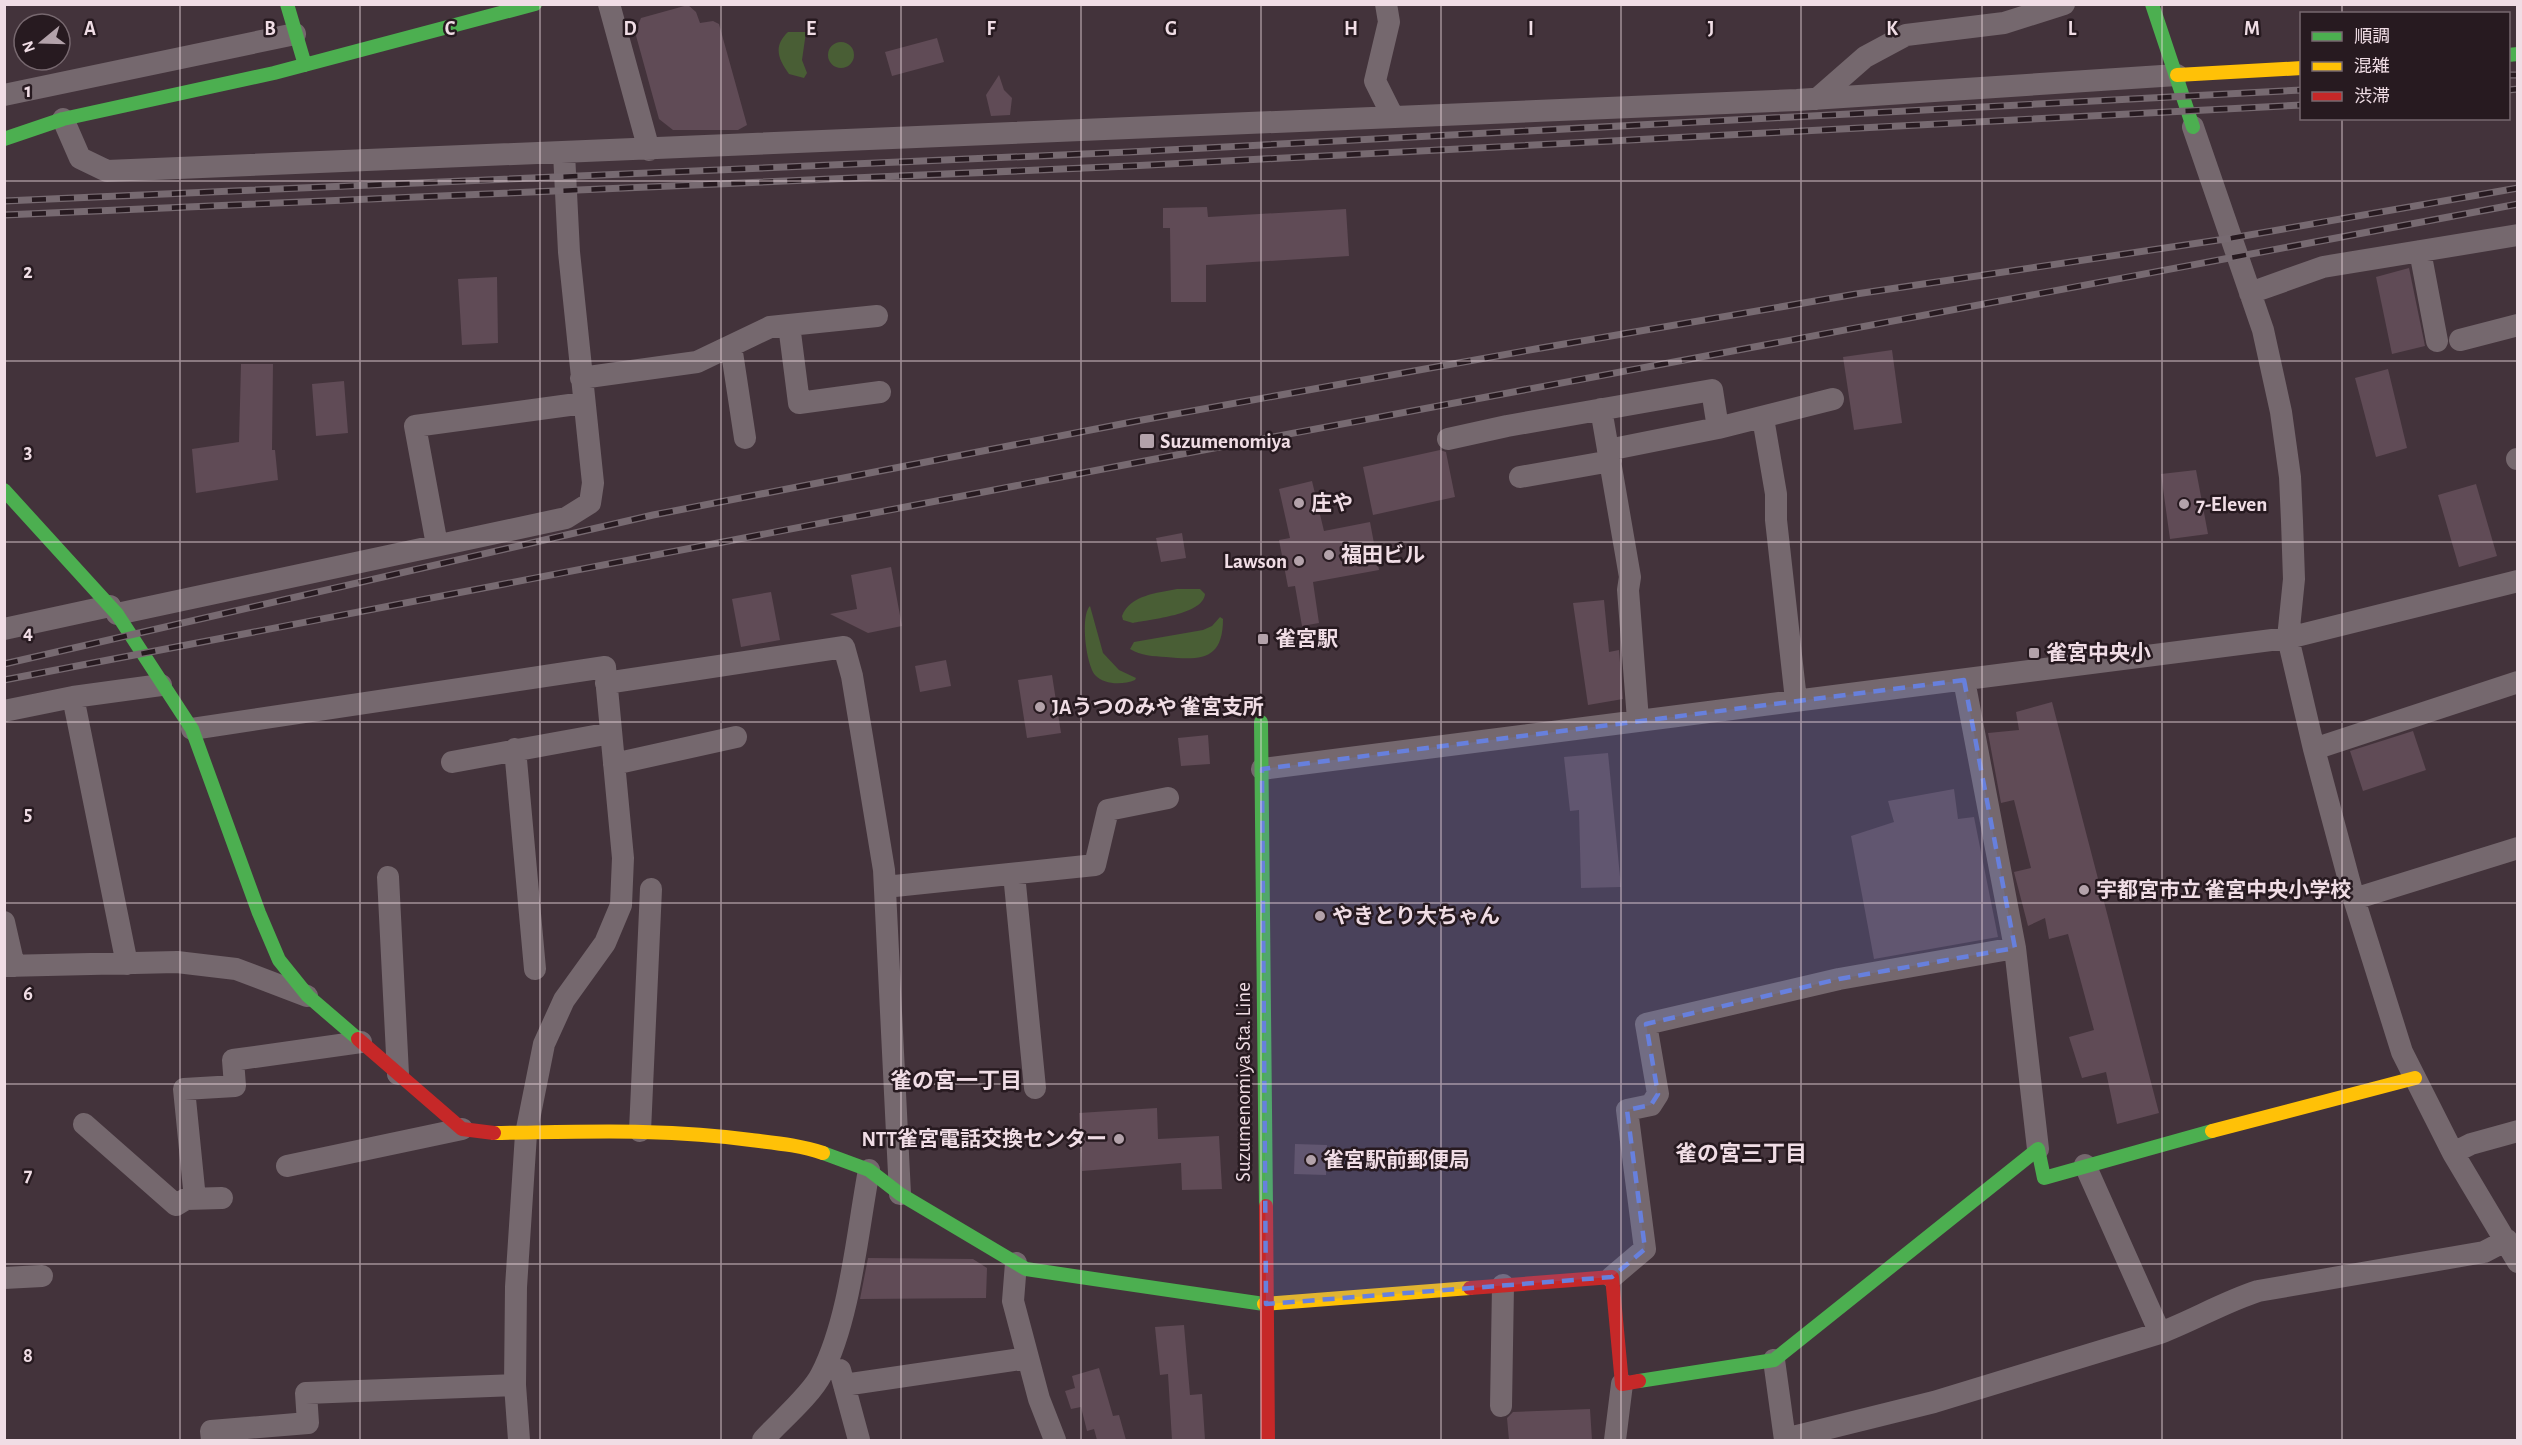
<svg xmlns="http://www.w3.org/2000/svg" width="2522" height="1445" font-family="'Alegreya Sans','Noto Sans JP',sans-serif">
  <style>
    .green { fill: #495e35 }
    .building { fill: #604b56 }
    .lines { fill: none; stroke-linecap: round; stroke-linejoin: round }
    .street { stroke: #75686e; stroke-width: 22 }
    .fast { stroke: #4caf50; stroke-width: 14 }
    .slow { stroke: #ffc107; stroke-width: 14 }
    .jam { stroke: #c62828; stroke-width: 14 }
    .rail-casing { stroke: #776a71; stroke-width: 7 }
    .rail { stroke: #271a20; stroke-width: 4.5; stroke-dasharray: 14; stroke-linecap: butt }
    .marked { fill: #6780dd; fill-opacity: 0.2; stroke: #6780dd; stroke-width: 4.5; stroke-dasharray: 12 8; stroke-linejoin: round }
    .grid { fill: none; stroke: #f0dde5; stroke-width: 1.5; stroke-opacity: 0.55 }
    .poi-dot { fill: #b3a2aa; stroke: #271a20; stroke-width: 2 }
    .labels { text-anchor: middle; stroke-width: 5; stroke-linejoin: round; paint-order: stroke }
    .poi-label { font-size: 21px; font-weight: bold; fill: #f0dde5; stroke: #271a20; text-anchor: start }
    .street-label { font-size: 21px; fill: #f0dde5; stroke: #271a20 }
    .neighbourhood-label { font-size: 22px; font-weight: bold; fill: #f0dde5; stroke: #271a20 }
    .grid-label { font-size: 20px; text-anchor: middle; font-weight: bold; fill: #f0dde5; stroke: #271a20; stroke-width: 5; stroke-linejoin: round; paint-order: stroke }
  </style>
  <rect width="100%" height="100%" fill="#43333b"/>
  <path class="green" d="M 788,32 L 806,32 L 802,60 L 807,73 L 804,78 L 789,74 C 778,59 773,46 788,32 Z
    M828 55a13 13 0 1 1 26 0a13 13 0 1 1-26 0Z
    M 1177,589 L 1200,589 L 1205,594 C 1203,615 1151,619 1133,623 L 1123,620 L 1122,616 C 1130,595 1157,593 1177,589 Z
    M 1090,606 L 1103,653 L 1119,670 L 1136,678 L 1135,680 C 1123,685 1104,685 1095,675 C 1086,664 1080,616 1090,606 Z
    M 1220,617 L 1223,619 C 1223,661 1200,660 1166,657 C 1153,656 1141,656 1130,649 L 1134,642 L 1203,630 L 1212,626 Z"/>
  <path class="building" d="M 688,5 L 696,12 L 700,23 L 713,21 L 719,24 L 747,125 L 738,130 L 673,130 L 659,119 L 635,32 L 641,18 Z
    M 937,38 L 944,62 L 892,76 L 885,52 Z
    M 999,75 L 1004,90 L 1012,98 L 1010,115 L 991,116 L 986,95 Z
    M 1207,207 L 1208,217 L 1346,209 L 1349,256 L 1206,265 L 1206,302 L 1171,302 L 1170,228 L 1163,228 L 1163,208 Z
    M 2409,268 L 2425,346 L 2392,354 L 2376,277 Z
    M 497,277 L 498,343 L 462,345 L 458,279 Z
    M 1892,350 L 1902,423 L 1854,430 L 1843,357 Z
    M 241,364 L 273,364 L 272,450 L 275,450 L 278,480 L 196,493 L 192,449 L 239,442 Z
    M 2388,369 L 2407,448 L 2376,457 L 2355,378 Z
    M 344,381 L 348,433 L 316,436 L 312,384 Z
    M 1440,450 L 1446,452 L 1455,497 L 1373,515 L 1363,467 Z
    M 2196,470 L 2208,534 L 2170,539 L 2161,474 Z
    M 1312,481 L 1324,531 L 1370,522 L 1379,570 L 1313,582 L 1319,623 L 1302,626 L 1295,586 L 1288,587 L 1279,540 L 1290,538 L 1279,489 Z
    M 2476,484 L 2497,556 L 2459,567 L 2438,495 Z
    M 1182,533 L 1186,558 L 1161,562 L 1156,538 Z
    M 891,567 L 902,626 L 868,633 L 830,614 L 857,609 L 851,575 Z
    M 771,592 L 780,640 L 741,647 L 732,599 Z
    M 1604,600 L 1609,652 L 1619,650 L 1623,699 L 1588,705 L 1573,603 Z
    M 946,660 L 951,686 L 920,692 L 915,666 Z
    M 1052,675 L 1061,733 L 1027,738 L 1018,680 Z
    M 2052,702 L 2159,1113 L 2117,1124 L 2106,1072 L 2082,1078 L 2069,1037 L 2094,1030 L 2068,934 L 2049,939 L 2045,918 L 2028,926 L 2014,872 L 2031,868 L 2014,800 L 2001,803 L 1988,733 L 2019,730 L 2016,712 Z
    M 2413,731 L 2426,770 L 2363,791 L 2350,751 Z
    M 1208,735 L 1210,764 L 1181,766 L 1178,738 Z
    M 1608,753 L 1621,887 L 1581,888 L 1579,810 L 1570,811 L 1564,757 Z
    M 1954,789 L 1958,819 L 1974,817 L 1998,937 L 1874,959 L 1851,836 L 1894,822 L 1888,801 Z
    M 1157,1108 L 1158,1139 L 1219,1136 L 1222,1189 L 1182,1190 L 1181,1163 L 1082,1171 L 1079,1113 Z
    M 1295,1144 L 1327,1145 L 1326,1175 L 1294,1174 Z
    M 868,1258 L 973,1259 L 987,1268 L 986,1298 L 860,1299 Z
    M 1184,1325 L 1190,1395 L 1202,1394 L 1205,1440 L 1172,1440 L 1168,1374 L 1160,1375 L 1155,1327 Z
    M 1099,1368 L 1113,1416 L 1119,1415 L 1126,1440 L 1097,1440 L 1094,1429 L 1087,1431 L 1081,1407 L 1071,1409 L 1065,1391 L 1075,1388 L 1072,1376 Z
    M 1590,1409 L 1592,1440 L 1509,1440 L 1507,1418 L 1513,1412 Z"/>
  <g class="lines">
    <path class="street" d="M 609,4 L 649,150
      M 1386,4 L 1389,22 L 1375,81 L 1393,117
      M 4,95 L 295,34
      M 1817,99 L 1865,57 L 1906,35 L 2004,23 L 2064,4
      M 63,119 L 80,158 L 107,171 L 1797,100 L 2177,75
      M 2193,127 L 2263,330 L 2281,412 L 2290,477 L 2292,521 L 2294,579 L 2288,638 L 2314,749 L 2354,899 L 2402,1052 L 2453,1153 L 2518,1262
      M 2420,251 L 2437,341
      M 2250,293 L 2323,267 L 2518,235
      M 789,325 L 877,316
      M 2460,340 L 2518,325
      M 731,346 L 745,438
      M 581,378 L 697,362 L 770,327 L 789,325 L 799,403 L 880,392
      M 1601,409 L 1630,577 L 1628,590 L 1638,720
      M 1763,418 L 1776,494 L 1776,520 L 1796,700
      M 1448,439 L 1507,426 L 1712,390 L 1718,428
      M 1608,450 L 1718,428 L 1833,399
      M 2517,459 L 2518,459
      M 1520,477 L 1611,461
      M 437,545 L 415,426 L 584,403
      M 117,614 L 566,518 L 590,503 L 593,483 L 569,252 L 564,153
      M 4,629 L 110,606
      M 1964,680 L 2015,948 L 2038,1149
      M 606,683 L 844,647 L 852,676 L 884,870 L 900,1194
      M 73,697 L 127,964
      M 4,711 L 73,697 L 161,685
      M 192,729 L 605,667 L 623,858 L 621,905 L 605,943 L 564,1000 L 544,1044 L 526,1134 L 516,1287 L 515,1385 L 519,1440
      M 515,749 L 535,969
      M 2314,749 L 2518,682
      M 452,762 L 611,733
      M 614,764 L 736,737
      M 1262,769 L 2288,638 L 2518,581
      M 1014,874 L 1035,1088
      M 388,877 L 398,1074
      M 885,887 L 1095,865 L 1108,810 L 1168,798
      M 2354,899 L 2518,848
      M 4,922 L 14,966
      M 4,966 L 177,962 L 236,969 L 307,996
      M 84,1124 L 176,1205 L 186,1199 L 222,1198
      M 640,1131 L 651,889
      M 2453,1153 L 2471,1144 L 2518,1131
      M 2085,1165 L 2160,1333
      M 287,1166 L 462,1129
      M 195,1199 L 184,1089 L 235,1086 L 233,1060 L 361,1042
      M 1016,1263 L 1013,1301 L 1039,1399 L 1055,1440
      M 1612,1277 L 1645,1249 L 1627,1110 L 1651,1105 L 1658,1094 L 1646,1024 L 1839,979 L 2015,948
      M 4,1278 L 42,1276
      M 1774,1360 L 1785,1440
      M 840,1370 L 859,1440
      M 844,1385 L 1028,1358
      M 1501,1406 L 1503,1285
      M 1785,1439 L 1934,1402 L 2160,1333 C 2194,1320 2224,1302 2258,1291 L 2484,1252 L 2507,1240
      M 212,1440 L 211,1431 L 308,1423 L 306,1393 L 515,1385
      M 763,1440 C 778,1423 811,1395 821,1375 C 850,1319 857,1234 869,1170
      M 1615,1440 L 1622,1384"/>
    <path class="fast" d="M 287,4 L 305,65
      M 2152,4 L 2193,127
      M 2508,55 L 2518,54
      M 4,139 L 63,119 L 274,73 L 535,4
      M 4,490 L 117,614 L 192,729 L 259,913 L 279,960 L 308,996 L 358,1039
      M 1261,722 L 1266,1206
      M 823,1153 L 869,1170 L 900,1194 L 1026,1269 L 1264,1304
      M 1639,1381 L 1774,1360 L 2038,1149 L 2044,1178 L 2212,1131"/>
    <path class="slow" d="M 2177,75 L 2302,68
      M 2212,1131 L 2415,1078
      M 494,1133 C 580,1132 665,1128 751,1140 C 775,1143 799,1145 823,1153
      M 1264,1304 L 1470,1288"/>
    <path class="jam" d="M 358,1039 L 462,1129 L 494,1133
      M 1266,1206 L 1268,1440
      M 1470,1288 L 1612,1277 L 1622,1384 L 1639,1381"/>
    <g class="rail-casing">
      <path id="rail" d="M 2508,75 L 2518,75
        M 2508,90 L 2518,89
        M 4,201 L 1129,152 L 2302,90
        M 4,215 L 1130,166 L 2302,105
        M 4,664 L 653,515 L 1142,420 L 1541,348 L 1856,294 L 2232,238 L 2518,188
        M 4,680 L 1150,460 L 2518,204"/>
    </g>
    <use href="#rail" class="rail"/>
  </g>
  <path class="marked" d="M 1964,680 L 2015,948 L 1839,979 L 1646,1024 L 1658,1094 L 1651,1105 L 1627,1110 L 1645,1249 L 1612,1277 L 1266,1304 L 1262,769 Z"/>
  <path class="grid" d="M 180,4 L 180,1440M 360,4 L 360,1440M 540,4 L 540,1440M 721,4 L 721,1440M 901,4 L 901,1440M 1081,4 L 1081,1440M 1261,4 L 1261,1440M 1441,4 L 1441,1440M 1621,4 L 1621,1440M 1801,4 L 1801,1440M 1982,4 L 1982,1440M 2162,4 L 2162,1440M 2342,4 L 2342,14M 2342,118 L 2342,1440M 4,181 L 2518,181M 4,361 L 2518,361M 4,542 L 2518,542M 4,722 L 2518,722M 4,903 L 2518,903M 4,1084 L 2518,1084M 4,1264 L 2518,1264"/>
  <g class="poi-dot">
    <rect x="1139" y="433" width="16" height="16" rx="3"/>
    <circle cx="1299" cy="503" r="6"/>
    <circle cx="2184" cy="504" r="6"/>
    <circle cx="1329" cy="555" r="6"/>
    <circle cx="1299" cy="561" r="6"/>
    <rect x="1257" y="633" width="12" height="12" rx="3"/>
    <rect x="2028" y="647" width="12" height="12" rx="3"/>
    <circle cx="1040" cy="707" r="6"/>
    <circle cx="2084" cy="890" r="6"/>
    <circle cx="1320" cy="916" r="6"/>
    <circle cx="1119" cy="1139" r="6"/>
    <circle cx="1311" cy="1160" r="6"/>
  </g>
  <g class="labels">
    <g class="poi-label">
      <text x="1160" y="448">Suzumenomiya</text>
      <text x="1311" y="510">庄や</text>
      <text x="2196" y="511">7-Eleven</text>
      <text x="1341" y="562">福田ビル</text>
      <text x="1287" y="568" text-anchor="end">Lawson</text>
      <text x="1275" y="646">雀宮駅</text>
      <text x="2046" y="660">雀宮中央小</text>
      <text x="1052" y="714">JAうつのみや 雀宮支所</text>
      <text x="2096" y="897">宇都宮市立 雀宮中央小学校</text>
      <text x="1332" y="923">やきとり大ちゃん</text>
      <text x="1107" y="1146" text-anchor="end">NTT雀宮電話交換センター</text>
      <text x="1323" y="1167">雀宮駅前郵便局</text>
    </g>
    <g class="street-label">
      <text transform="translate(1243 1082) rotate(-90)" y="7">Suzumenomiya Sta. Line</text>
    </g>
    <g class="neighbourhood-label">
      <text x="956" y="1088">雀の宮一丁目</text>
      <text x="1741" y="1161">雀の宮三丁目</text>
    </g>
  </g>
  <g class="grid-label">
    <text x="90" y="35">A</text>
    <text x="270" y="35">B</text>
    <text x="450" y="35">C</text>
    <text x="630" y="35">D</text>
    <text x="811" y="35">E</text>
    <text x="991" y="35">F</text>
    <text x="1171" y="35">G</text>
    <text x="1351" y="35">H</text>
    <text x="1531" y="35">I</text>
    <text x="1711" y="35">J</text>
    <text x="1892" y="35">K</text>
    <text x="2072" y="35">L</text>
    <text x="2252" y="35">M</text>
    <text x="28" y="97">1</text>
    <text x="28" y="278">2</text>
    <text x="28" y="458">3</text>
    <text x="28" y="639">4</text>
    <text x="28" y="820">5</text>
    <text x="28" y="1000">6</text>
    <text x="28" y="1181">7</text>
    <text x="28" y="1362">8</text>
  </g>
  <rect width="2522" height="1445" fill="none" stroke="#f0dde5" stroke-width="12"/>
  <rect x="2300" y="12" width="210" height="108" fill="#271a20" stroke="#77686f" stroke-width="1.5"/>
  <rect x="2312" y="32" width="30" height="9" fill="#4caf50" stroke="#77686f" stroke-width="1.5"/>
  <text x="2354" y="42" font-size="18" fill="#f0dde5">順調</text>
  <rect x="2312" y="62" width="30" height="9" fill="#ffc107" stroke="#77686f" stroke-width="1.5"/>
  <text x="2354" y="72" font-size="18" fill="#f0dde5">混雑</text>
  <rect x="2312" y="92" width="30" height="9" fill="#c62828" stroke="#77686f" stroke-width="1.5"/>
  <text x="2354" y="102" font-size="18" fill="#f0dde5">渋滞</text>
  <g transform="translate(42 42) rotate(251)"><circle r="28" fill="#271a20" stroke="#77686f" stroke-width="1.5"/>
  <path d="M0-4.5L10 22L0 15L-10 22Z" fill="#b3a2aa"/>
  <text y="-9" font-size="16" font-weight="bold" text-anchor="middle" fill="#f0dde5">N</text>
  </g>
</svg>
